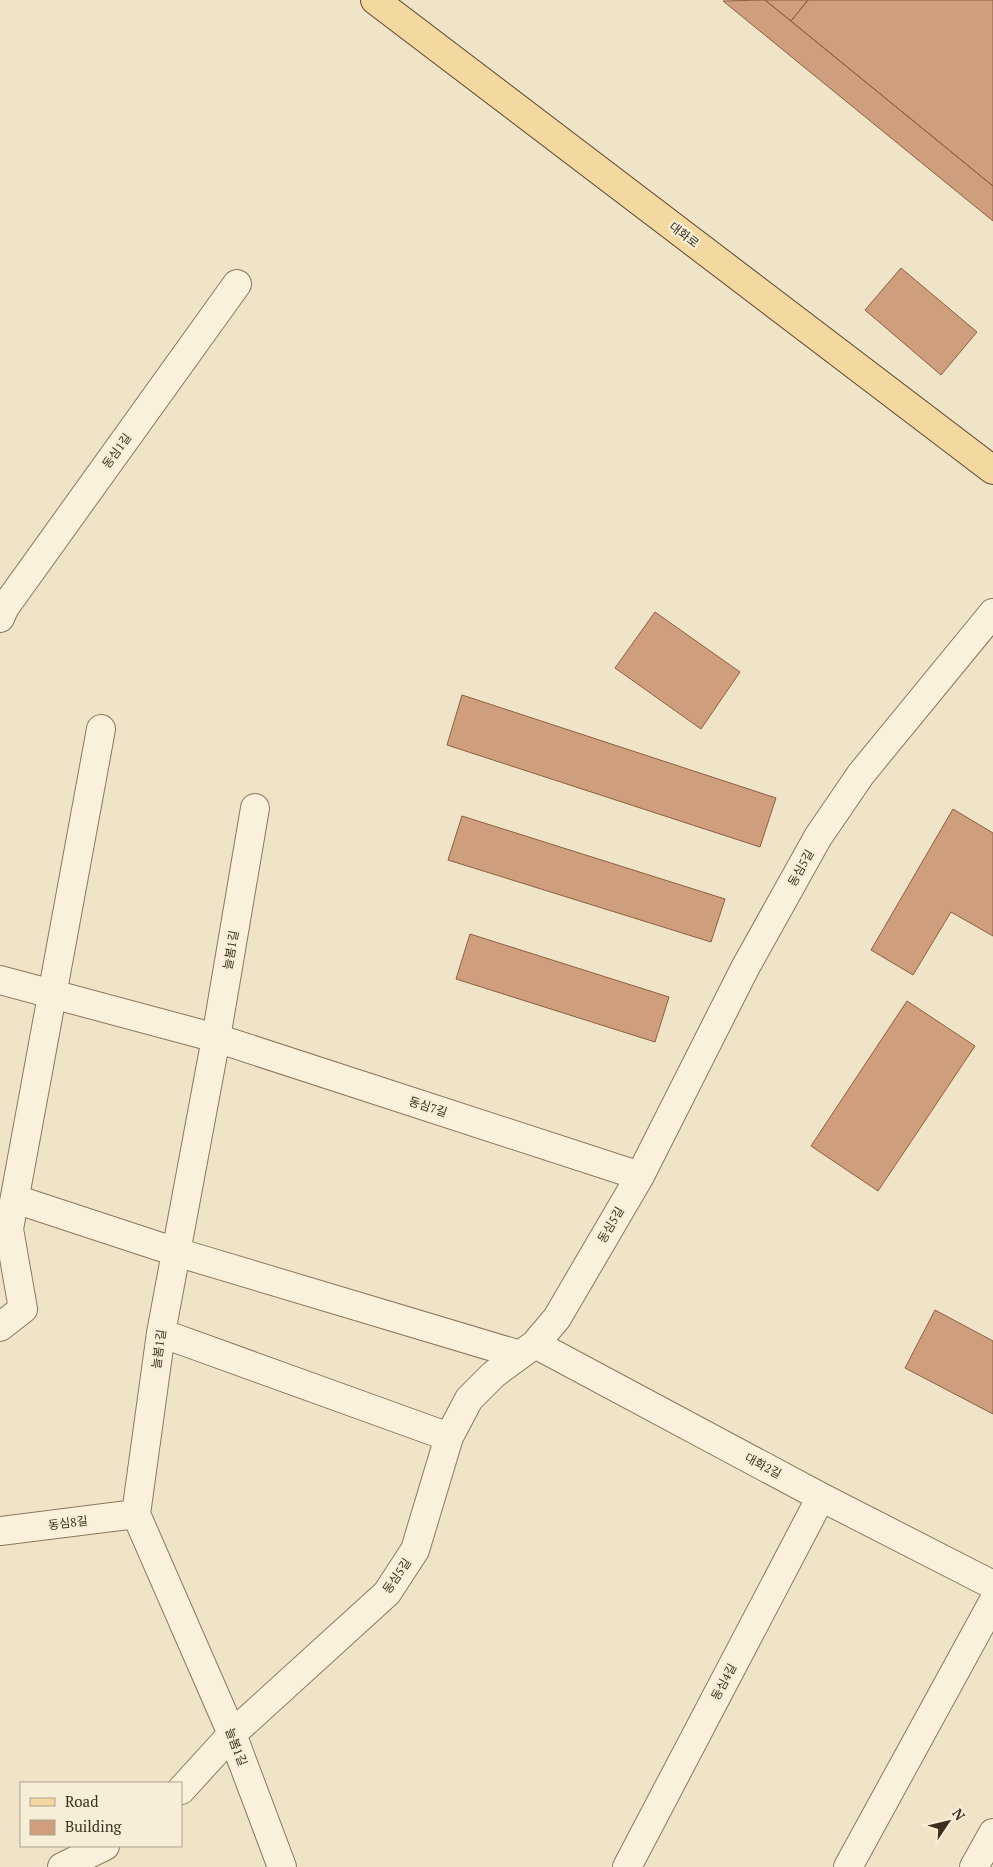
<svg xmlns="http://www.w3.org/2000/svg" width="993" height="1867" font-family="'PT Serif','Noto Sans KR',serif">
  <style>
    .building { fill: #cf9f7d; stroke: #8d5f41 }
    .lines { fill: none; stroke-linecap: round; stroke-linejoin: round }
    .minor-casing { stroke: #8d765c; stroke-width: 30 }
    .major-casing { stroke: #5b4430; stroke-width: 30 }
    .minor { stroke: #faf1dc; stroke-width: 28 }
    .major { stroke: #f3d9a0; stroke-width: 28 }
    .labels { text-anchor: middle; stroke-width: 4.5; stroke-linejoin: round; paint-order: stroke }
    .street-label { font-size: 12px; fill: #3d2e20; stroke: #f7eed8 }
  </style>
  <rect width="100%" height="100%" fill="#f0e4c8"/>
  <path class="building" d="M 765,0 L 808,0 L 791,21 Z
    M 765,0 L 993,186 L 993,221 L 723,1 Z
    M 808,0 L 993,0 L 993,186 L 791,21 Z
    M 901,268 L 977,332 L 941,375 L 865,310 Z
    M 655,612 L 740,672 L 701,729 L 615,668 Z
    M 462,695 L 776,798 L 760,847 L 447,745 Z
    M 953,809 L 993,833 L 993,936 L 951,912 L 913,975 L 871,950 Z
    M 462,816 L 725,899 L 711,942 L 448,860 Z
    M 470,934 L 669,997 L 655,1042 L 456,979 Z
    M 907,1001 L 975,1046 L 878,1191 L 811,1146 Z
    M 935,1310 L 993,1341 L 993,1414 L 905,1368 Z"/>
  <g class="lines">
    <g class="minor-casing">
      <path id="minor" d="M 0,618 L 5,607 L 237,284
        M 255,808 L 216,1038 L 161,1333 L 136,1514 L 232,1734 L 282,1867
        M 0,980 L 216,1038 L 640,1176
        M 15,1199 L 176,1252 L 520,1355
        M 0,1327 L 23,1309 L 9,1229 L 101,729
        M 161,1333 L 449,1437
        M 535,1344 L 821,1497 L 993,1585
        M 0,1531 L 136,1514
        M 181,1790 L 232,1734 L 387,1593 L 415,1550 L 449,1437 L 469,1399 L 494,1374 L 535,1344 L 557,1318 L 640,1176 L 745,968 L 818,837 L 861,774 L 993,613
        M 62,1867 L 105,1846
        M 627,1867 L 821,1497
        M 848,1867 L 993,1602
        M 974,1867 L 993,1833"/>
    </g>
    <g class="major-casing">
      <path id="major" d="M 375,0 L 993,470"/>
    </g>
    <use href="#minor" class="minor"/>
    <use href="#major" class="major"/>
  </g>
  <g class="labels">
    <g class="street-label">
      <text transform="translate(684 235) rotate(37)" y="4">대화로</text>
      <text transform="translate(117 451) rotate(-54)" y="4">동심1길</text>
      <text transform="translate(801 868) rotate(-61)" y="4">동심5길</text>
      <text transform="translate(231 950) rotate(-80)" y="4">늘봄1길</text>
      <text transform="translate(428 1107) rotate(18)" y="4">동심7길</text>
      <text transform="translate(611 1225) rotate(-60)" y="4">동심5길</text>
      <text transform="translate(159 1349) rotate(-82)" y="4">늘봄1길</text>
      <text transform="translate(763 1466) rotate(28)" y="4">대화2길</text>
      <text transform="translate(68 1523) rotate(-7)" y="4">동심8길</text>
      <text transform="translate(397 1576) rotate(-55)" y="4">동심5길</text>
      <text transform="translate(724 1682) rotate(-62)" y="4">동심4길</text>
      <text transform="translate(236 1747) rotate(69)" y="4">늘봄1길</text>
    </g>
  </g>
  <rect x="20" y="1782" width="162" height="65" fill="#f7eed8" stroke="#ada18e"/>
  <rect x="30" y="1798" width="25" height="8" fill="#f3d9a0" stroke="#ada18e"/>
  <text x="65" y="1807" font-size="15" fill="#3d2e20">Road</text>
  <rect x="30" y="1820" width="25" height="15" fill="#cf9f7d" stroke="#ada18e"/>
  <text x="65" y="1832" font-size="15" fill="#3d2e20">Building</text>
  <g transform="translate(948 1822) rotate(55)" stroke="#f7eed8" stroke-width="4" paint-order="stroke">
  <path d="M0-4L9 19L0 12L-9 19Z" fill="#3d2e20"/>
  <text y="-8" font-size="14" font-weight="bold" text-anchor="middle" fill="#3d2e20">N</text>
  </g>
</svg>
